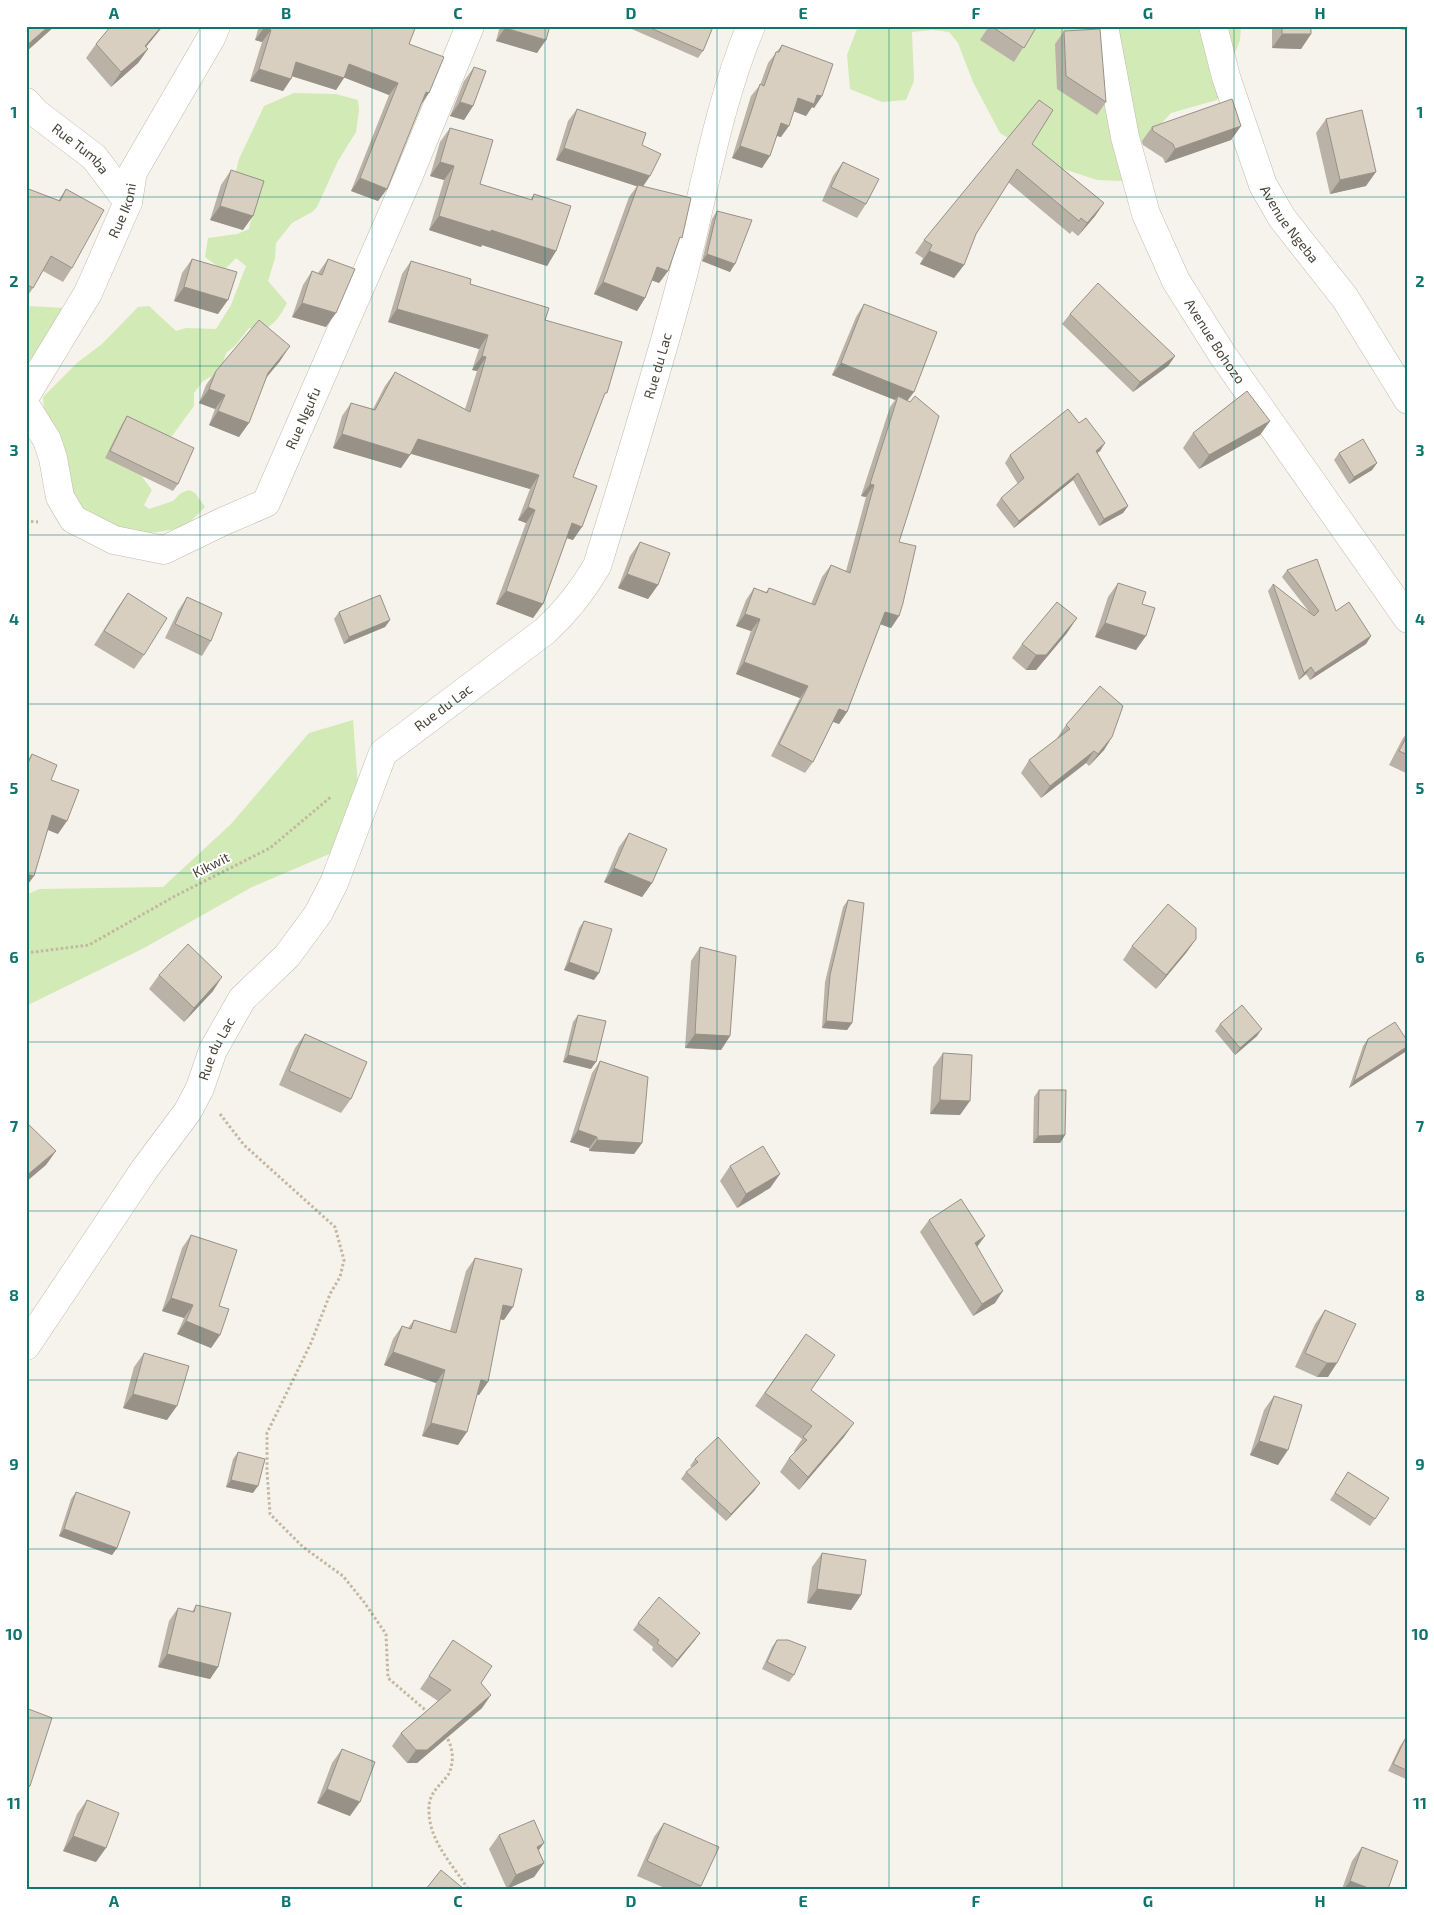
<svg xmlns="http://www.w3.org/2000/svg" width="1434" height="1915" font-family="'Exo 2',sans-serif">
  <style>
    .green { fill: #d2eab5 }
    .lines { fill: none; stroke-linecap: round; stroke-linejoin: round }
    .minor-casing { stroke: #c2bbae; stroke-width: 29 }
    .path { stroke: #c4b79f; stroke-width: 3; stroke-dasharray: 2.5 2.5; stroke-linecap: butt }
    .minor { stroke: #fff; stroke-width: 28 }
    .wall { fill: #bab2a6 }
    .shaded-wall { fill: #979187 }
    .building { fill: #d8cfc1; stroke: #979187 }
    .grid { fill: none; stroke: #0f766e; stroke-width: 1; stroke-opacity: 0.55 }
    .labels { text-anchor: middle; stroke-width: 4; stroke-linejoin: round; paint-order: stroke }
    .street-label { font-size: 14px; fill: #4b4439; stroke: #fff }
    .neatline { fill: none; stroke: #0f766e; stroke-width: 2 }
    .grid-label { font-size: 16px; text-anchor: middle; font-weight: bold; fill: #0f766e }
  </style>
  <rect width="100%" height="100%" fill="#f6f3ec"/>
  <path class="green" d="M 858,26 L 1241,26 L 1240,40 L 1217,100 L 1171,113 L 1136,151 L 1122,181 L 1097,180 L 1051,165 L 1000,133 L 973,82 L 958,43 L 949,32 L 932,30 L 912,32 L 914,81 L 906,100 L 882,102 L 850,89 L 847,55 Z
    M 294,93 L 336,94 L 358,100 L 359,110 L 356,132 L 338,161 L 317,207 L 312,212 L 292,223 L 276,243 L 275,258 L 268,281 L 287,303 C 278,320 269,334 249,328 L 235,346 L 226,353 L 221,371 L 203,381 L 194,393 L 194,406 L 172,436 L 164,435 L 147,466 L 143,478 L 152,490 L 144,505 L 149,509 L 173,501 L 181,493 L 189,490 L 195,493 L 205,507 L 184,528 L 135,535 L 91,517 L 76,502 L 44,410 L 43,397 L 78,362 L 102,344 L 138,307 L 149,306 L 176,331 L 186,328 L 216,329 L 231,305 L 246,266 L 236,258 L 226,268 L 217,266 L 205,257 L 208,238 L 237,234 L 249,229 L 250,223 L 259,197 L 253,188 L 235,175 L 239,159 L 264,106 Z
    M 26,306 L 67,308 L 26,369 Z
    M 353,720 L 362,840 L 252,887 L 144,948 L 26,1006 L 26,895 L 39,889 L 163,887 L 231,824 L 309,733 Z"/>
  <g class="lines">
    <g class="minor-casing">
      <g id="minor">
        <path id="s1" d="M 1104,26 L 1125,137 L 1146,214 L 1176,281 L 1222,354 L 1408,619"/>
        <path id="s2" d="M 1213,26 L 1226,77 L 1263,185 L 1282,218 L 1345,298 L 1408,400"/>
        <path id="s3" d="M 26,102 L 36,113 L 94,157 L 128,202"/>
        <path id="s4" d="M 26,395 L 88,293 L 128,202 L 133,172 L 211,38 L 216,26"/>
        <path id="s5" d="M 26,406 L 47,440 L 53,458 L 60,497 L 73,519 L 114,540 L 164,550 L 224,521 L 266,503 L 407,180 L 470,26"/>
        <path id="s6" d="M 26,1346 L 144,1170 L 188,1111 L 200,1088 L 213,1050 L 242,999 L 287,956 L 318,914 L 334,883 L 383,753 L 545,631 C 566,612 583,590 597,566 C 627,470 657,373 683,275 C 704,192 718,105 751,26"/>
      </g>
    </g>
    <path class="path" d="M 26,521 L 38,522
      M 26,953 L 89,945 L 175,896 L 270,848 L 332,796
      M 220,1114 L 244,1145 L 335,1227 L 344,1260 L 340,1277 L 330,1294 L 311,1343 L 267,1433 L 267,1471 L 270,1514 L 303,1547 L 343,1576 L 364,1602 L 386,1634 L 388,1678 L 430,1714
      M 445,1735 C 453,1745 455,1763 448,1775 C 439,1787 428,1793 429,1811 C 429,1841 453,1865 468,1889"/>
    <use href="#minor" class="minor"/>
  </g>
  <path class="wall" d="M 111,26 L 163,26 L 146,47 L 148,49 L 138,63 L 111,87 L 86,58 L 96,44 Z
    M 259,26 L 416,26 L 409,44 L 421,105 L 387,189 L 378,201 L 351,191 L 389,95 L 344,77 L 336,90 L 292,76 L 291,79 L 283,91 L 250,81 L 262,42 L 255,40 Z
    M 500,26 L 550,26 L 537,53 L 496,41 Z
    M 625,26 L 711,26 L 703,51 L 698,58 Z
    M 989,26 L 1037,26 L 1014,62 L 980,40 Z
    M 1272,26 L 1311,26 L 1311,34 L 1301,49 L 1272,48 Z
    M 1064,31 L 1106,102 L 1097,115 L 1057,89 L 1055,44 Z
    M 782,45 L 822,96 L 814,108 L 812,107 L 806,116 L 794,111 L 781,137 L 777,136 L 762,168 L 732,158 L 751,96 L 760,85 L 768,63 Z
    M 474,67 L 473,106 L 464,120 L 450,116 L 464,81 Z
    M 577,109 L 642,145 L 643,186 L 678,243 L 668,271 L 659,283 L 652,280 L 645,298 L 637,311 L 594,294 L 629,197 L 637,186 L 556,160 L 568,121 Z
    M 1326,119 L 1366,186 L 1330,194 L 1316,133 Z
    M 1241,126 L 1231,140 L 1165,163 L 1163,158 L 1143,145 L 1142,141 L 1152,127 Z
    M 450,128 L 480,184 L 530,200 L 534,194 L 556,251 L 547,266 L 482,245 L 481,247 L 429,230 L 444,180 L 430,176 L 440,142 Z
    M 1032,144 L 1104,203 L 1095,216 L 1078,236 L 1072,231 L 1070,234 L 1008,182 L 976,234 L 964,265 L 954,278 L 920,264 L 923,258 L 915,253 L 924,240 Z
    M 843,162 L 866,204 L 857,218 L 822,201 L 833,176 Z
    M 231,170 L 243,230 L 210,220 L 221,185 Z
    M 26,188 L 58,201 L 66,189 L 72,268 L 63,282 L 43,271 L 33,288 L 26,298 Z
    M 717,211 L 730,272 L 702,261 L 712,219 Z
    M 192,259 L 218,314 L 174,301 L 182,273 Z
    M 328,259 L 326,327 L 292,317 L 303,285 L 312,271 L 318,273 Z
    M 411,261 L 470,284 L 545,320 L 602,400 L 573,477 L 573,540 L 567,538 L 543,604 L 533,618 L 496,604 L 526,523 L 518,520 L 530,489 L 411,453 L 401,468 L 333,448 L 342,416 L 351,403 L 373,409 L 385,386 L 395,372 L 465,409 L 477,371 L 472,370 L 479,349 L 388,322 L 402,274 Z
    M 864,304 L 908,401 L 899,542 L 899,616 L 891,628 L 880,624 L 847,712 L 839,724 L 833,722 L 813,762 L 805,773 L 771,756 L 800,698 L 736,674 L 751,631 L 736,626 L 746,600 L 754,588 L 766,592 L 769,588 L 811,604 L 822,577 L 831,565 L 846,571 L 866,497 L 861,496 L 890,407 L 895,400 L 832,375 L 856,317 Z
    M 1070,314 L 1175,356 L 1168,366 L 1133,392 L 1062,324 Z
    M 280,361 L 267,377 L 239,437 L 209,425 L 215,409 L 199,403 L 206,385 L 216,371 Z
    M 127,416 L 178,484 L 173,491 L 105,458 L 122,424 Z
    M 1270,421 L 1260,435 L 1199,469 L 1183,448 L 1193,433 Z
    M 1079,423 L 1105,443 L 1100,451 L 1097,453 L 1128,506 L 1123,513 L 1099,526 L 1073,480 L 1014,528 L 996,505 L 1001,498 L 1018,484 L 1005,463 L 1010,455 Z
    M 1339,453 L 1377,463 L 1372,470 L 1349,484 L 1334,460 Z
    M 640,542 L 658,585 L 648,599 L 618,588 L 630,556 Z
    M 1287,570 L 1336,611 L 1371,636 L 1366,644 L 1310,680 L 1306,674 L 1299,680 L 1268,591 L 1273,584 L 1310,613 L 1282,577 Z
    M 1118,583 L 1142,604 L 1136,650 L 1095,637 L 1108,597 Z
    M 128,593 L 144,655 L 134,669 L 94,645 L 118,607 Z
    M 187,597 L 211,641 L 202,656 L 165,638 L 178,611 Z
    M 339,612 L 390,620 L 385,627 L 344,644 L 334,619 Z
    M 1067,633 L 1036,670 L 1026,670 L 1012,658 L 1022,644 Z
    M 1066,725 L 1112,737 L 1104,750 L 1089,766 L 1086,763 L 1041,798 L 1021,773 L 1029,760 L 1058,738 L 1057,738 Z
    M 1408,732 L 1408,774 L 1389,765 L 1403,738 Z
    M 32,754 L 51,780 L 58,834 L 48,830 L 26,887 L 26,762 Z
    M 629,833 L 652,883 L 642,897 L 604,882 L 619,847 Z
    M 848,900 L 852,1023 L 847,1030 L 822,1028 L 825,982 L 843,907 Z
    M 584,921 L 594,980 L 564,970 L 579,928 Z
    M 1196,939 L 1186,953 L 1156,989 L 1123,960 L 1132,946 Z
    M 700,947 L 730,1036 L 721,1050 L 685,1048 L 691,961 Z
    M 159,975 L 213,991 L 184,1022 L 149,989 Z
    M 578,1015 L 591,1069 L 563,1062 L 573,1022 Z
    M 1220,1024 L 1257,1036 L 1235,1055 L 1215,1031 Z
    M 305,1034 L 351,1099 L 341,1113 L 279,1085 L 295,1048 Z
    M 1368,1039 L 1408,1042 L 1408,1048 L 1405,1052 L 1349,1088 L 1363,1046 Z
    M 943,1053 L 960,1115 L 930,1114 L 933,1067 Z
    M 600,1061 L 642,1143 L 634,1154 L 589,1151 L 589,1148 L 570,1142 L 592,1073 Z
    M 1039,1090 L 1065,1135 L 1060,1143 L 1033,1143 L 1034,1097 Z
    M 730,1166 L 780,1174 L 770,1188 L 737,1208 L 720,1181 Z
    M 929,1220 L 985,1236 L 977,1247 L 995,1303 L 973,1316 L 920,1232 Z
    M 191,1235 L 219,1306 L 220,1335 L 211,1348 L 177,1334 L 184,1318 L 162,1311 L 182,1248 Z
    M 475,1258 L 504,1320 L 500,1319 L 479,1395 L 477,1395 L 458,1445 L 422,1436 L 436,1383 L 384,1365 L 393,1339 L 402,1326 L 408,1328 L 414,1320 L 450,1331 L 466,1271 Z
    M 1325,1310 L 1328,1377 L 1317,1377 L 1295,1367 L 1315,1324 Z
    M 806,1334 L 811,1390 L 844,1437 L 799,1490 L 780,1472 L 789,1458 L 795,1452 L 794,1451 L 802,1439 L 755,1406 Z
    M 144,1353 L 167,1420 L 123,1408 L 134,1367 Z
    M 1274,1396 L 1278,1465 L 1250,1455 L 1264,1410 Z
    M 238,1452 L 253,1493 L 226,1487 L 233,1459 Z
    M 695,1459 L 755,1490 L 726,1521 L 681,1479 L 686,1472 L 692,1467 L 690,1466 Z
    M 1348,1472 L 1389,1498 L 1370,1526 L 1330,1500 Z
    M 76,1492 L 117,1548 L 112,1555 L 59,1536 L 71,1499 Z
    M 822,1553 L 861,1595 L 851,1610 L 807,1603 L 812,1567 Z
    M 196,1605 L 218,1667 L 210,1679 L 158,1667 L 169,1621 L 178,1608 L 192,1612 Z
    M 638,1623 L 700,1633 L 695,1640 L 672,1668 L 652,1650 L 653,1647 L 633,1630 Z
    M 453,1640 L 481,1683 L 482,1708 L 417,1763 L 407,1763 L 392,1746 L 401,1733 L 438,1701 L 420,1689 Z
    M 777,1640 L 794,1675 L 789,1682 L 762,1669 L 772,1647 Z
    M 1405,1739 L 1408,1740 L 1408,1780 L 1388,1771 L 1400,1746 Z
    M 342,1749 L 350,1816 L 317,1803 L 332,1763 Z
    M 87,1800 L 96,1862 L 63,1851 L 77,1814 Z
    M 664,1823 L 701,1886 L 699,1889 L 667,1889 L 637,1876 L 654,1837 Z
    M 499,1835 L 539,1851 L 544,1863 L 534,1877 L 507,1889 L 489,1849 Z
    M 1362,1847 L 1388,1889 L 1342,1889 L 1352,1861 Z"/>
  <path class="shaded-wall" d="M 49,26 L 55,26 L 26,52 L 26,46 Z
    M 162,26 L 163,26 L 137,58 L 148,49 L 138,63 L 111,87 L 121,72 L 145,46 Z
    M 1379,26 L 1408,26 L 1408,30 L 1379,27 Z
    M 264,28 L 271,30 L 262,42 L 255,40 Z
    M 505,28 L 546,40 L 537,53 L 496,41 Z
    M 1282,34 L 1311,34 L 1301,49 L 1272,48 Z
    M 296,62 L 344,78 L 336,90 L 288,75 Z
    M 349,64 L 398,83 L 389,95 L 340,76 Z
    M 259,69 L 291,79 L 283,91 L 250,81 Z
    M 426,92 L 429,93 L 421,105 Z
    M 817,95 L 822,96 L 814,108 L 812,107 L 806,116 L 790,110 L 798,98 Z
    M 460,102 L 473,106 L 464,120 L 450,116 Z
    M 781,123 L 789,126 L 781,137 L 773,135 Z
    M 1241,126 L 1231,140 L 1165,163 L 1175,149 Z
    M 740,146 L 770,156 L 762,168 L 732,158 Z
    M 564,148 L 650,176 L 642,188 L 556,160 Z
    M 440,162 L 454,166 L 444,180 L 430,176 Z
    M 1376,172 L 1366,186 L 1330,194 L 1340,180 Z
    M 360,178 L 387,189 L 378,201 L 351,191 Z
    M 1104,203 L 1095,216 L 1078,236 L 1087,223 Z
    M 220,206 L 253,216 L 243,230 L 210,220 Z
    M 439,216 L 491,230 L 556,251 L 547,266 L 482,245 L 481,247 L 429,230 Z
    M 929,251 L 964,265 L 954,278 L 920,264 Z
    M 707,254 L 735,264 L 730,272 L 702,261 Z
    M 657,267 L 668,271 L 659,283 L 648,279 Z
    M 603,282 L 645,298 L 637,311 L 594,294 Z
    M 184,287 L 228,300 L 218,314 L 174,301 Z
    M 302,303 L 336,313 L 326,327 L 292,317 Z
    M 397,309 L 488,335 L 479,349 L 388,322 Z
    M 290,346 L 280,361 L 258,387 L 268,373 Z
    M 482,356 L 486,357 L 477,371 L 472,370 Z
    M 1175,356 L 1168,366 L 1133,392 L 1140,382 Z
    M 841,363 L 914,392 L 905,404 L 898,396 L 895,400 L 832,375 Z
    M 209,389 L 225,395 L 215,409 L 199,403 Z
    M 218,411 L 249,423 L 239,437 L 209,425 Z
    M 1270,421 L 1260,435 L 1199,469 L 1209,455 Z
    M 342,434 L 410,455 L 401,468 L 333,448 Z
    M 418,439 L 539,475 L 530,489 L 408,453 Z
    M 1105,443 L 1100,451 L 1090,458 L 1096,451 Z
    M 1377,463 L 1372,470 L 1349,484 L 1354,477 Z
    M 1078,473 L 1073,480 L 1014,528 L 1019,521 Z
    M 870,484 L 874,485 L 866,497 L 861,496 Z
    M 1128,506 L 1123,513 L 1099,526 L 1104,519 Z
    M 528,507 L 535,510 L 526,523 L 518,520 Z
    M 572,523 L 582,527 L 573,540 L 563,537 Z
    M 627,574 L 658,585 L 648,599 L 618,588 Z
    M 506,591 L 543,604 L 533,618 L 496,604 Z
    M 885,612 L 899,616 L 891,628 L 877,623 Z
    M 745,614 L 760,619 L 751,631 L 736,626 Z
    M 1077,618 L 1067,633 L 1036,670 L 1026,670 L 1036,655 Z
    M 390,620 L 385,627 L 344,644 L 349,637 Z
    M 1105,623 L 1146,636 L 1136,650 L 1095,637 Z
    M 1371,636 L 1366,644 L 1310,680 L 1315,673 Z
    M 744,662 L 808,686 L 800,698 L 736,674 Z
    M 1311,667 L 1306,674 L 1299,680 L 1304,673 Z
    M 839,709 L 847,712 L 839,724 L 831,721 Z
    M 1112,737 L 1104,750 L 1089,766 L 1098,754 Z
    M 1094,751 L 1086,763 L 1041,798 L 1050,786 Z
    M 52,815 L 67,821 L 58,834 L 43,828 Z
    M 614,868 L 652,883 L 642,897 L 604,882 Z
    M 26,874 L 34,876 L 26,887 Z
    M 1196,939 L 1186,953 L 1156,989 L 1166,975 Z
    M 569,962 L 599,973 L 594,980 L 564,970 Z
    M 222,977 L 213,991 L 184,1022 L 194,1008 Z
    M 826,1021 L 852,1023 L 847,1030 L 822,1028 Z
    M 1262,1029 L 1257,1036 L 1235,1055 L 1240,1048 Z
    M 695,1034 L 730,1036 L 721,1050 L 685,1048 Z
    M 1408,1046 L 1408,1048 L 1405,1052 L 1349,1088 L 1354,1081 Z
    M 568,1055 L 596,1062 L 591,1069 L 563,1062 Z
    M 940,1100 L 970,1101 L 960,1115 L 930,1114 Z
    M 578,1130 L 597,1137 L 589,1148 L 570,1142 Z
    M 1065,1135 L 1060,1143 L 1033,1143 L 1038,1136 Z
    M 597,1140 L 642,1143 L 634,1154 L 589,1151 Z
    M 56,1151 L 46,1165 L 26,1182 L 26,1176 Z
    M 780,1174 L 770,1188 L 737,1208 L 746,1194 Z
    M 985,1236 L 976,1248 L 975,1243 Z
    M 1003,1291 L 995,1303 L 973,1316 L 982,1304 Z
    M 171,1298 L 193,1305 L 184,1318 L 162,1311 Z
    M 503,1305 L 513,1307 L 504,1320 L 494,1318 Z
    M 186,1321 L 220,1335 L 211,1348 L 177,1334 Z
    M 393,1352 L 445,1370 L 436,1383 L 384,1365 Z
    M 1327,1363 L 1337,1363 L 1328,1377 L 1317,1377 Z
    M 481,1380 L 488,1382 L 479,1395 L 472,1393 Z
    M 133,1394 L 177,1406 L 167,1420 L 123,1408 Z
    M 431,1423 L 467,1432 L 458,1445 L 422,1436 Z
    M 854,1423 L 844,1437 L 799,1490 L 808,1477 Z
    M 1259,1441 L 1288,1450 L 1278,1465 L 1250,1455 Z
    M 231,1480 L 258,1486 L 253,1493 L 226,1487 Z
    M 760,1483 L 755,1490 L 726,1521 L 731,1514 Z
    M 64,1529 L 117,1548 L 112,1555 L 59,1536 Z
    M 817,1589 L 861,1595 L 851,1610 L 807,1603 Z
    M 700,1633 L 695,1640 L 672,1668 L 677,1660 Z
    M 167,1654 L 218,1667 L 210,1679 L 158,1667 Z
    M 491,1695 L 482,1708 L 417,1763 L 407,1763 L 416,1750 Z
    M 26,1784 L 30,1786 L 26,1792 Z
    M 327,1789 L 360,1802 L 350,1816 L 317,1803 Z
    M 73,1836 L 106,1848 L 96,1862 L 63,1851 Z
    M 544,1843 L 534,1857 L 537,1847 Z
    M 544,1863 L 534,1877 L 507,1889 L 516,1875 Z
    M 1350,1881 L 1371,1889 L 1344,1889 Z"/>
  <path class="building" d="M 26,26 L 49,26 L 26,46 Z
    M 111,26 L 162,26 L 145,46 L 148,49 L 121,72 L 96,44 Z
    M 264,26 L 416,26 L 409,44 L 444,57 L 429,93 L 426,92 L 387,189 L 360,178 L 398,83 L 349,64 L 344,78 L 296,62 L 291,79 L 259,69 L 271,30 L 264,28 Z
    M 505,26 L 550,26 L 546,40 L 505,28 Z
    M 646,26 L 711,26 L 713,27 L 703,51 Z
    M 991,26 L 1037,26 L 1024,48 Z
    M 1282,26 L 1311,26 L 1311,34 L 1282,34 Z
    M 1100,29 L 1106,102 L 1066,76 L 1064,31 Z
    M 782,45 L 833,64 L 822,96 L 817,95 L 814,104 L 798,98 L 789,126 L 781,123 L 770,156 L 740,146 L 760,84 L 764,86 L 776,52 L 779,52 Z
    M 474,67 L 486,71 L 473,106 L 460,102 Z
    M 1232,99 L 1241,126 L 1175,149 L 1173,144 L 1153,131 L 1152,127 Z
    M 1039,100 L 1053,110 L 1032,144 L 1104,203 L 1087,223 L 1081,218 L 1079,221 L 1017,169 L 976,234 L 964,265 L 929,251 L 932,245 L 924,240 Z
    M 577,109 L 646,133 L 642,145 L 661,154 L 650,176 L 564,148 Z
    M 1362,110 L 1376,172 L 1340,180 L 1326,119 Z
    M 450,128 L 493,140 L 480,184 L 532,200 L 534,194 L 571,206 L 556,251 L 491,230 L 491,232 L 439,216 L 454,166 L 440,162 Z
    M 843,162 L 879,179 L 866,204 L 831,187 Z
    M 231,170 L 264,181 L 253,216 L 220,206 Z
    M 638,185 L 691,198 L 682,238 L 680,237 L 668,271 L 657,267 L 645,298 L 603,282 Z
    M 26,188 L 60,201 L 66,189 L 104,210 L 72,268 L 51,256 L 33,288 L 26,284 Z
    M 717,211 L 752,220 L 735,264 L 707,254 Z
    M 192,259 L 237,272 L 228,300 L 184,287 Z
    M 328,259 L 355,269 L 336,313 L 302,303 L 312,271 L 322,275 Z
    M 411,261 L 471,279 L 470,284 L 549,308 L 545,320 L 622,342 L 607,393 L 605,393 L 573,477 L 597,486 L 582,527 L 572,523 L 543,604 L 506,591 L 535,510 L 528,507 L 539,475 L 418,439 L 410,455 L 342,434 L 351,403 L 375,410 L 395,372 L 470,412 L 486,357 L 482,356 L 488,335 L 397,309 Z
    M 1098,283 L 1175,356 L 1140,382 L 1070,314 Z
    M 864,304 L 937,332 L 914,392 L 841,363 Z
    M 259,320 L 290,346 L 268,373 L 249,423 L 218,411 L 225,395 L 209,389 L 216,371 Z
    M 1247,391 L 1270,421 L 1209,455 L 1193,433 Z
    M 898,396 L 910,402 L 915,396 L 939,416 L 899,542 L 916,546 L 903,603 L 899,616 L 885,612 L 847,712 L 839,709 L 813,762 L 779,744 L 808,686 L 744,662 L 760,619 L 745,614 L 754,588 L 767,593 L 769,588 L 815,605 L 831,565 L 850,573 L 874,485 L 870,484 Z
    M 1068,409 L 1079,423 L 1086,418 L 1105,443 L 1096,451 L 1128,506 L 1104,519 L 1078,473 L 1019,521 L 1001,498 L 1024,478 L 1010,455 Z
    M 127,416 L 194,448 L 178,484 L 110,451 Z
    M 1363,439 L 1377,463 L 1354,477 L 1339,453 Z
    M 640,542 L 670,553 L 658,585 L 627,574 Z
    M 1317,559 L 1336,611 L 1349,602 L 1371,636 L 1315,673 L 1311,667 L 1304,673 L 1273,584 L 1314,616 L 1319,611 L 1287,570 Z
    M 1118,583 L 1146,592 L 1142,604 L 1155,608 L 1146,636 L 1105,623 Z
    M 128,593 L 167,618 L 144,655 L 104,631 Z
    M 380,595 L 390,620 L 349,637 L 339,612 Z
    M 187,597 L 222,613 L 211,641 L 175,624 Z
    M 1057,602 L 1077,618 L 1046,655 L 1036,655 L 1022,644 Z
    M 1100,686 L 1123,706 L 1112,737 L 1098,754 L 1094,751 L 1050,786 L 1029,760 L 1070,729 L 1066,725 Z
    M 1408,734 L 1408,755 L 1399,751 Z
    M 32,754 L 57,765 L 51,780 L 79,790 L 67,821 L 52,815 L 34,876 L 26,874 L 26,768 Z
    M 629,833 L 667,849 L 652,883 L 614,868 Z
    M 848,900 L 864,903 L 852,1023 L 826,1021 L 830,975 Z
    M 1168,904 L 1196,928 L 1196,939 L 1166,975 L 1132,946 Z
    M 584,921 L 612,929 L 599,973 L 569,962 Z
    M 188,944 L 222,977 L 194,1008 L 159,975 Z
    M 700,947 L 736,956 L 730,1036 L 695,1034 Z
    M 1242,1005 L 1262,1029 L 1240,1048 L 1220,1024 Z
    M 578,1015 L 606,1021 L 596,1062 L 568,1055 Z
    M 1395,1022 L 1408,1042 L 1408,1046 L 1354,1081 L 1368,1039 Z
    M 305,1034 L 367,1062 L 351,1099 L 289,1071 Z
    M 943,1053 L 972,1055 L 970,1101 L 940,1100 Z
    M 600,1061 L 648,1077 L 642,1143 L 597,1140 L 597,1137 L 578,1130 Z
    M 1039,1090 L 1066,1090 L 1065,1135 L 1038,1136 Z
    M 26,1122 L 56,1151 L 26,1176 Z
    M 763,1146 L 780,1174 L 746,1194 L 730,1166 Z
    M 961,1199 L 985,1236 L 975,1243 L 1003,1291 L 982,1304 L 929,1220 Z
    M 191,1235 L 237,1250 L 219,1306 L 229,1309 L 220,1335 L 186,1321 L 193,1305 L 171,1298 Z
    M 475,1258 L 522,1269 L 513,1307 L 503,1305 L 488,1382 L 481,1380 L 467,1432 L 431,1423 L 445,1370 L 393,1352 L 402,1326 L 411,1329 L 414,1320 L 456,1333 Z
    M 1325,1310 L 1356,1324 L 1337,1363 L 1327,1363 L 1305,1353 Z
    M 806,1334 L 835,1355 L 811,1390 L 854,1423 L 808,1477 L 789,1458 L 807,1440 L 803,1437 L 812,1426 L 765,1393 Z
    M 144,1353 L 189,1366 L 177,1406 L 133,1394 Z
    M 1274,1396 L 1302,1405 L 1288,1450 L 1259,1441 Z
    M 718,1437 L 760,1483 L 731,1514 L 686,1472 L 698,1462 L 695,1459 Z
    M 238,1452 L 265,1459 L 258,1486 L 231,1480 Z
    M 1348,1472 L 1389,1498 L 1375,1519 L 1335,1493 Z
    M 76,1492 L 130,1512 L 117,1548 L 64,1529 Z
    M 822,1553 L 866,1560 L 861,1595 L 817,1589 Z
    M 659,1597 L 700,1633 L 677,1660 L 657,1643 L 659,1640 L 638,1623 Z
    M 196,1605 L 231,1613 L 218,1667 L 167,1654 L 178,1608 L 194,1612 Z
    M 453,1640 L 492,1666 L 481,1683 L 491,1695 L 427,1750 L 416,1750 L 401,1733 L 451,1690 L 429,1676 Z
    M 777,1640 L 788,1640 L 806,1647 L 794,1675 L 767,1662 Z
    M 26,1708 L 52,1718 L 30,1786 L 26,1784 Z
    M 1405,1739 L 1408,1740 L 1408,1771 L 1393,1764 Z
    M 342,1749 L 375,1762 L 360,1802 L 327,1789 Z
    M 87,1800 L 119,1813 L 106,1848 L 73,1836 Z
    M 534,1820 L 544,1843 L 537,1847 L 544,1863 L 516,1875 L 499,1835 Z
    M 664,1823 L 719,1847 L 701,1886 L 647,1861 Z
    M 1362,1847 L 1398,1861 L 1388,1889 L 1371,1889 L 1350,1881 Z
    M 441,1870 L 464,1889 L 426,1889 Z"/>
  <path class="grid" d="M 200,26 L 200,1889M 372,26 L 372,1889M 545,26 L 545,1889M 717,26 L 717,1889M 889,26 L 889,1889M 1062,26 L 1062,1889M 1234,26 L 1234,1889M 26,197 L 1408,197M 26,366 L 1408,366M 26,535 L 1408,535M 26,704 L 1408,704M 26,873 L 1408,873M 26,1042 L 1408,1042M 26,1211 L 1408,1211M 26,1380 L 1408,1380M 26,1549 L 1408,1549M 26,1718 L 1408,1718"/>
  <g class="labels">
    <g class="street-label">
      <text dy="5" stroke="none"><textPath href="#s3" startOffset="72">Rue Tumba</textPath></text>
      <text dy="5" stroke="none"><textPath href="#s4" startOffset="209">Rue Ikoni</textPath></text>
      <text dy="5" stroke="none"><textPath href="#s2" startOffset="214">Avenue Ngeba</textPath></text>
      <text dy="5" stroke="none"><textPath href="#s1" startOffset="338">Avenue Bohozo</textPath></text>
      <text dy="5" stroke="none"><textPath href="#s6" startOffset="1194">Rue du Lac</textPath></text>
      <text dy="5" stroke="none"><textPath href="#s5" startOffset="426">Rue Ngufu</textPath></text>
      <text dy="5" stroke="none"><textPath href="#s6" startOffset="774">Rue du Lac</textPath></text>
      <text transform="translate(211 865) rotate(-27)" y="5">Kikwit</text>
      <text dy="5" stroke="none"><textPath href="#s6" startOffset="354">Rue du Lac</textPath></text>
    </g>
  </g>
  <rect width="1434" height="1915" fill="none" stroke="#ffffff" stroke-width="55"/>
  <rect x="28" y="28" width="1378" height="1860" class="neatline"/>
  <g class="grid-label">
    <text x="114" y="19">A</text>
    <text x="286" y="19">B</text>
    <text x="458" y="19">C</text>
    <text x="631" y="19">D</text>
    <text x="803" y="19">E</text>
    <text x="976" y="19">F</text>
    <text x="1148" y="19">G</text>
    <text x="1320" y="19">H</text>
    <text x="14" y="118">1</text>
    <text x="1420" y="118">1</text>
    <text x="14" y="287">2</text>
    <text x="1420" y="287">2</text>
    <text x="14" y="456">3</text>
    <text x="1420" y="456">3</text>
    <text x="14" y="625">4</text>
    <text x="1420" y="625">4</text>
    <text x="14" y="794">5</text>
    <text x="1420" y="794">5</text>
    <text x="14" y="963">6</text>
    <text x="1420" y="963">6</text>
    <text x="14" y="1132">7</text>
    <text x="1420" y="1132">7</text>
    <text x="14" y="1301">8</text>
    <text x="1420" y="1301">8</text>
    <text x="14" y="1470">9</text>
    <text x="1420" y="1470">9</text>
    <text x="14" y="1640">10</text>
    <text x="1420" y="1640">10</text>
    <text x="14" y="1809">11</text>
    <text x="1420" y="1809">11</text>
    <text x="114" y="1907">A</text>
    <text x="286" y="1907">B</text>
    <text x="458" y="1907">C</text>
    <text x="631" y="1907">D</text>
    <text x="803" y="1907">E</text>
    <text x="976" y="1907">F</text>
    <text x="1148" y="1907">G</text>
    <text x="1320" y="1907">H</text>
  </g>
</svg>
